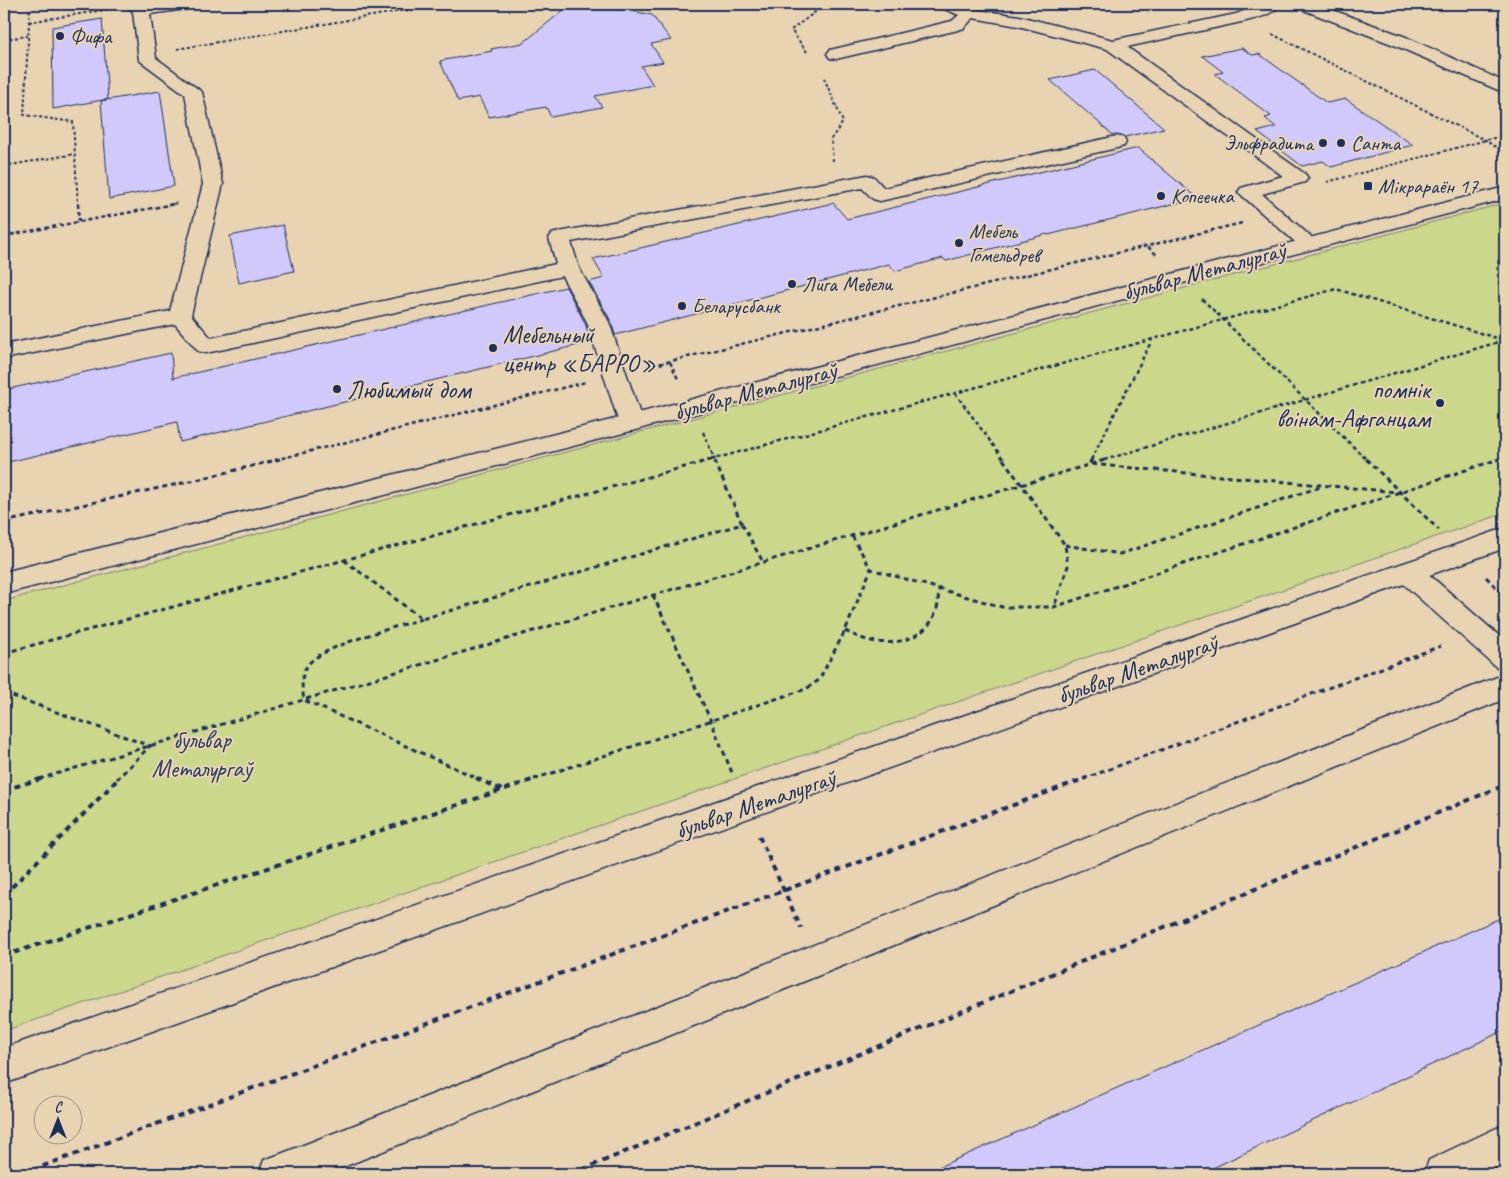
<svg xmlns="http://www.w3.org/2000/svg" width="1509" height="1178" font-family="Caveat,sans-serif">
  <style>
    .green { fill: #cbd78b; stroke: #738374 }
    .building { fill: #d1c9fc; stroke: #1b2f5e }
    .lines { fill: none; stroke-linecap: round; stroke-linejoin: round }
    .minor-casing { stroke: #1b2f5e; stroke-width: 3 }
    .major-casing { stroke: #1b2f5e; stroke-width: 3 }
    .path-far3 { stroke: #1b2f5e; stroke-width: 2; stroke-dasharray: 3 2.5; stroke-linecap: butt }
    .path-far2 { stroke: #1b2f5e; stroke-width: 2.5; stroke-dasharray: 4 3; stroke-linecap: butt }
    .path-far1 { stroke: #1b2f5e; stroke-width: 3; stroke-dasharray: 5 4; stroke-linecap: butt }
    .path { stroke: #1b2f5e; stroke-width: 4; stroke-dasharray: 6 5; stroke-linecap: butt }
    .minor { fill: #e8d3b2; fill-rule: evenodd }
    .major { fill: #e8d3b2; fill-rule: evenodd }
    .poi-dot { fill: #1b2f5e; stroke: #e8d3b2; stroke-width: 2 }
    .labels { text-anchor: middle; stroke-width: 4; stroke-linejoin: round; paint-order: stroke }
    .far-poi-label { font-size: 21px; fill: #1b2f5e; stroke: #e8d3b2; text-anchor: start }
    .street-label { font-size: 25px; fill: #1b2f5e; stroke: #e8d3b2 }
    .poi-label { font-size: 25px; fill: #1b2f5e; stroke: #e8d3b2; text-anchor: start }
    .park-label { font-size: 25px; fill: #2d4062; stroke: #e8d3b2 }
  </style>
  <rect width="100%" height="100%" fill="#e8d3b2"/>
  <filter id="ink" filterUnits="userSpaceOnUse"><feTurbulence type="fractalNoise" baseFrequency=".02" numOctaves="2"/><feDisplacementMap in="SourceGraphic" scale="10" xChannelSelector="R" yChannelSelector="G"/><feConvolveMatrix kernelMatrix="1 2 1 2 8 2 1 2 1" color-interpolation-filters="sRGB"/></filter>
  <g filter="url(#ink)">
    <path class="green" d="M 1505,203 L 1505,513 L 4,1031 L 4,601 Z"/>
    <path class="building" d="M 571,4 L 595,4 L 652,15 L 671,40 L 651,44 L 663,62 L 641,66 L 653,85 L 595,96 L 602,107 L 551,117 L 546,107 L 489,117 L 479,97 L 458,101 L 440,61 L 492,51 L 491,49 L 523,43 Z
      M 102,19 L 108,99 L 53,109 L 52,27 Z
      M 1242,48 L 1252,55 L 1259,54 L 1327,103 L 1346,99 L 1413,145 L 1331,167 L 1323,161 L 1302,166 L 1257,132 L 1276,127 L 1265,118 L 1271,116 L 1215,74 L 1223,72 L 1202,56 Z
      M 1095,70 L 1164,128 L 1125,137 L 1113,135 L 1050,80 Z
      M 160,91 L 174,186 L 109,199 L 101,101 Z
      M 1138,148 L 1197,198 L 1048,235 L 1047,234 L 946,261 L 943,258 L 895,271 L 889,264 L 615,335 L 611,321 L 589,282 L 604,278 L 593,259 L 833,203 L 847,219 Z
      M 283,225 L 294,271 L 239,283 L 230,236 Z
      M 566,287 L 585,323 L 591,342 L 180,442 L 177,422 L 4,463 L 4,390 L 171,353 L 173,378 Z
      M 1505,916 L 1505,1030 L 1200,1174 L 923,1174 Z"/>
    <g class="lines">
      <g class="minor-casing">
        <path id="minor" d="M 126,4 L 194,4 L 192,7 L 186,9 L 150,14 L 156,58 L 202,92 L 223,184 L 191,315 L 211,338 L 556,264 L 549,238 L 552,234 L 559,232 L 867,175 L 874,177 L 884,188 L 1117,136 L 1124,138 L 1126,142 L 1124,146 L 1117,148 L 880,201 L 873,199 L 862,188 L 571,242 L 579,268 L 609,322 L 643,423 L 640,429 L 631,431 L 622,429 L 619,423 L 587,322 L 562,276 L 206,353 L 198,351 L 175,324 L 4,359 L 4,345 L 170,311 L 203,184 L 185,94 L 139,60 L 133,12 Z
          M 938,4 L 960,4 L 972,9 L 1019,16 L 1113,40 L 1236,14 L 1261,4 L 1280,4 C 1273,15 1257,18 1246,21 L 1127,47 L 1305,174 L 1308,178 L 1305,182 L 1262,194 L 1318,243 L 1315,247 L 1308,249 L 1301,247 L 1238,192 L 1241,188 L 1283,176 L 1107,49 L 1018,26 L 973,18 L 964,28 L 958,30 L 836,59 L 830,58 L 827,54 L 830,50 L 952,21 L 959,15 L 940,7 Z
          M 1408,562 L 1418,565 L 1505,641 L 1505,670 L 1495,666 L 1398,579 L 1394,572 L 1398,565 Z
          M 1505,674 L 1505,699 L 326,1174 L 259,1174 L 264,1160 L 278,1155 Z
          M 1505,1124 L 1505,1163 L 1484,1174 L 1424,1174 L 1429,1160 Z"/>
      </g>
      <g class="major-casing">
        <path id="major" d="M 1294,4 L 1316,4 L 1406,37 L 1505,82 L 1505,93 L 1394,45 L 1296,7 Z
          M 1505,187 L 1505,199 L 1187,282 L 631,431 L 4,594 L 4,572 L 631,415 Z
          M 1505,528 L 1505,548 L 4,1084 L 4,1048 Z"/>
      </g>
      <path class="path-far3" d="M 30,4 L 24,115 L 73,122 L 78,205
        M 29,22 L 110,9
        M 1272,34 L 1485,140 L 1505,153
        M 4,39 L 28,36
        M 177,49 L 407,10 L 424,4
        M 807,52 L 791,30 L 826,4
        M 824,78 L 843,122 L 831,139 L 833,161
        M 4,166 L 75,154
        M 1327,182 L 1505,135
        M 168,205 L 177,203"/>
      <path class="path-far2" d="M 78,204 L 79,222
        M 4,236 L 174,204
        M 1148,247 L 1158,256
        M 1505,247 C 1495,262 1496,278 1505,294
        M 1202,299 L 1367,460
        M 670,362 L 679,381
        M 646,367 L 1242,223
        M 955,393 L 1004,460
        M 703,432 L 715,460
        M 275,460 L 586,382
        M 710,460 L 1336,289 L 1503,340 L 1505,349
        M 1091,460 L 1152,340
        M 1104,460 L 1505,340
        M 1496,460 L 1505,457"/>
      <path class="path-far1" d="M 1003,459 L 1065,545 L 1068,566 L 1054,607
        M 1092,459 L 1089,464 L 1397,492
        M 1366,459 L 1439,530
        M 4,522 L 196,480 L 280,459
        M 742,524 L 763,562
        M 852,536 L 871,569
        M 1065,545 L 1120,554 L 1323,486
        M 344,560 L 422,619 L 742,524 L 714,459
        M 1486,577 L 1505,596
        M 653,595 L 711,721 L 733,775
        M 422,619 C 399,626 318,647 307,666 C 300,676 302,688 304,700 L 479,779
        M 845,631 C 852,634 859,638 867,640 C 892,647 927,640 936,611 C 939,604 938,596 939,588
        M 4,653 L 714,459
        M 4,693 L 150,746 L 117,779
        M 39,779 L 1108,459
        M 534,779 L 806,689 L 819,680 L 845,631 L 871,569 L 1002,607 L 1054,607 L 1499,459
        M 1083,779 L 1441,646"/>
      <path class="path" d="M 476,778 L 502,790
        M 4,790 L 44,778
        M 759,836 L 801,928
        M 4,895 L 119,778
        M 4,956 L 538,778
        M 22,1174 L 1086,778
        M 572,1174 L 1505,785"/>
      <use href="#minor" class="minor"/>
      <use href="#major" class="major"/>
    </g>
  </g>
  <g class="poi-dot">
    <circle cx="60" cy="36" r="5"/>
    <circle cx="1323" cy="143" r="5"/>
    <circle cx="1341" cy="143" r="5"/>
    <rect x="1363" y="181" width="10" height="10" rx="2.5"/>
    <circle cx="1161" cy="196" r="5"/>
    <circle cx="959" cy="243" r="5"/>
    <circle cx="792" cy="284" r="5"/>
    <circle cx="682" cy="306" r="5"/>
    <circle cx="493" cy="348" r="5"/>
    <circle cx="337" cy="389" r="5"/>
    <circle cx="1440" cy="403" r="5"/>
  </g>
  <g class="labels">
    <g class="far-poi-label">
      <text x="70" y="43">Фифа</text>
      <text x="1313" y="150" text-anchor="end">Эльфрадита</text>
      <text x="1351" y="150">Санта</text>
      <text x="1378" y="193">Мікрараён 17</text>
      <text x="1171" y="203">Копеечка</text>
      <text x="969" y="238">Мебель<tspan x="969" dy="24">Гомельдрев</tspan></text>
      <text x="802" y="291">Лига Мебели</text>
      <text x="692" y="313">Беларусбанк</text>
    </g>
    <g class="street-label">
      <text transform="translate(1204 270) rotate(-15)" y="9">бульвар Металургаў</text>
      <text transform="translate(755 390) rotate(-15)" y="9">бульвар Металургаў</text>
      <text transform="translate(1137 668) rotate(-19)" y="9">бульвар Металургаў</text>
      <text transform="translate(755 803) rotate(-19)" y="9">бульвар Металургаў</text>
    </g>
    <g class="poi-label">
      <text x="503" y="343">Мебельный<tspan x="503" dy="29">центр «БАРРО»</tspan></text>
      <text x="347" y="398">Любимый дом</text>
      <text x="1430" y="398" text-anchor="end">помнік<tspan x="1430" dy="29">воінам-Афганцам</tspan></text>
    </g>
    <g class="park-label">
      <text x="202" y="748">бульвар<tspan x="202" dy="29">Металургаў</tspan></text>
    </g>
  </g>
  <rect width="1509" height="1178" fill="none" stroke="#e8d3b2" stroke-width="20"/>
  <rect x="10" y="10" width="1489" height="1158" fill="none" stroke="#1b2f5e" stroke-width="2" filter="url(#ink)"/>
  <g transform="translate(58 1120)"><circle r="24" fill="#e8d3b2" stroke="#969190"/>
  <path d="M0-4L9 19L0 12L-9 19Z" fill="#1b2f5e"/>
  <text y="-8" font-size="14" font-weight="bold" text-anchor="middle" fill="#1b2f5e">С</text>
  </g>
</svg>
